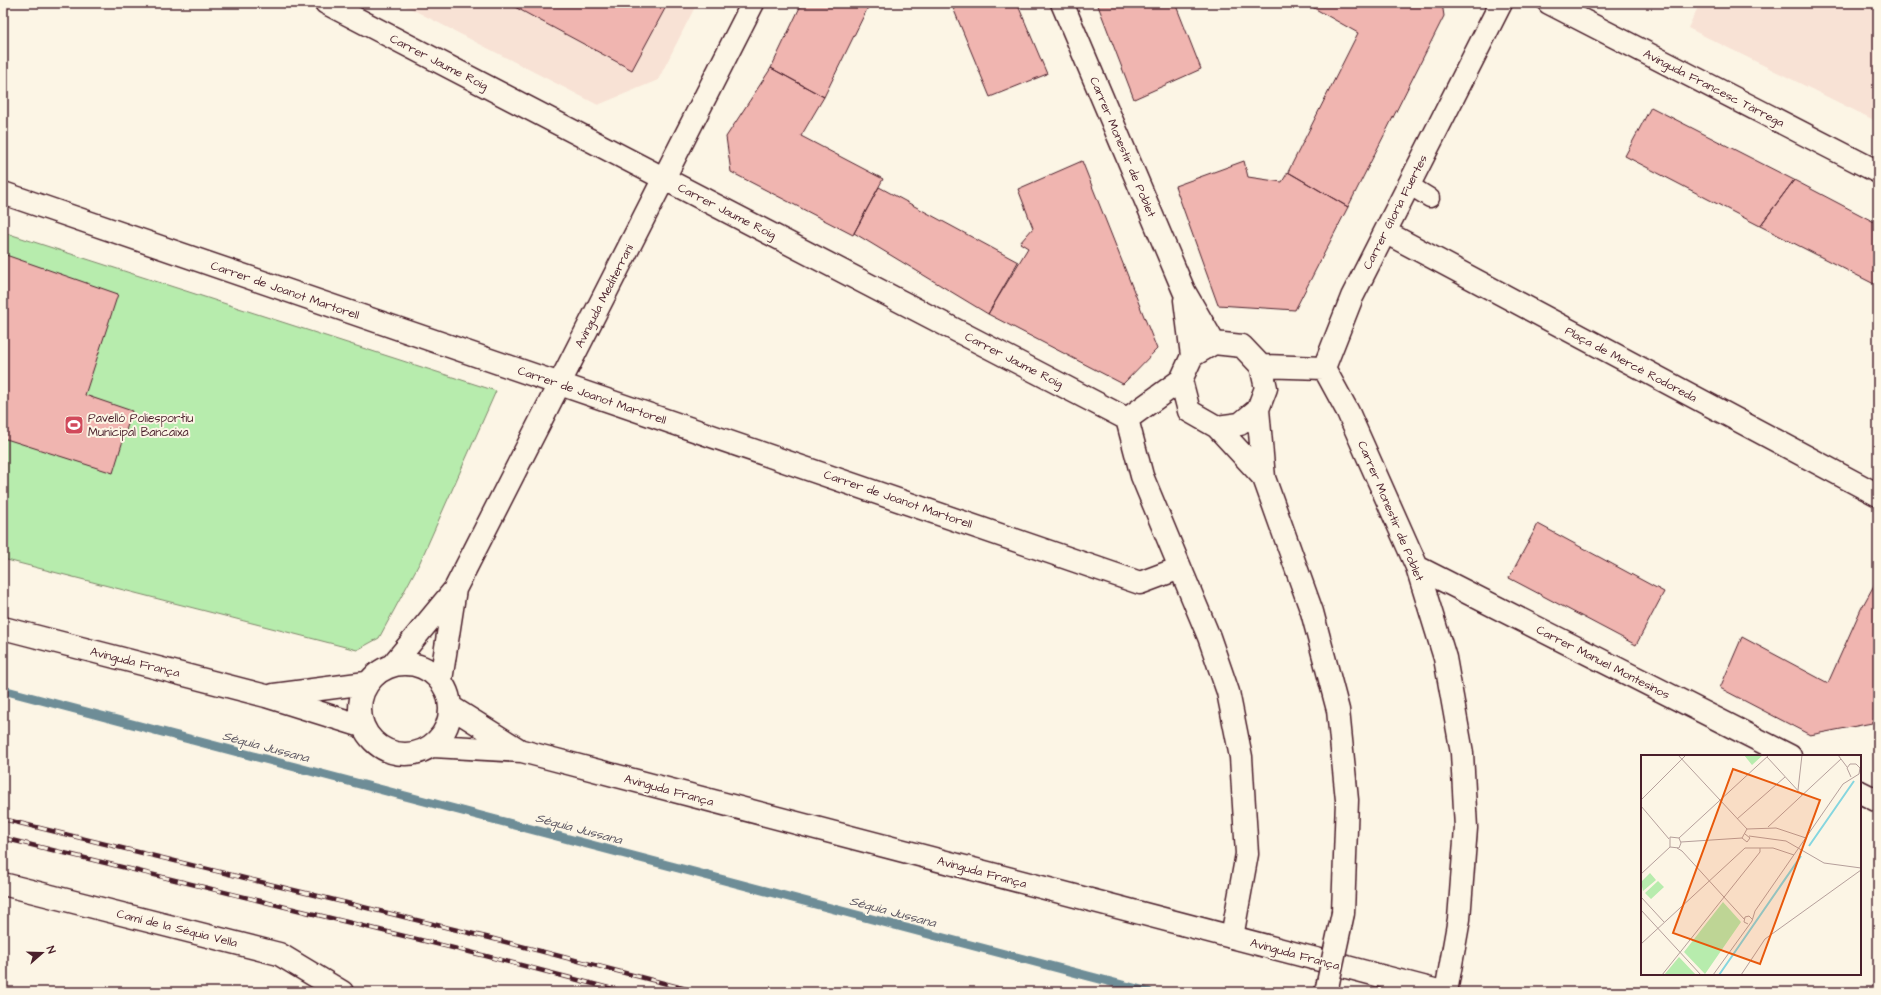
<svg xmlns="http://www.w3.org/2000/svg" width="1881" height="995" font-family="'Architects Daughter',sans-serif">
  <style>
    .built { fill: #f8e2d5 }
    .green { fill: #b7ecad; stroke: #80866c }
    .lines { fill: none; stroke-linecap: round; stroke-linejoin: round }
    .stream { stroke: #6e8d97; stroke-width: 9 }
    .building { fill: #f0b5b0; stroke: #4a1f2b }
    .service-casing { stroke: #4a1f2b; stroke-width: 21 }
    .minor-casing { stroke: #4a1f2b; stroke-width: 25 }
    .tertiary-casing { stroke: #4a1f2b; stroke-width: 25 }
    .secondary-casing { stroke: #4a1f2b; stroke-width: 25 }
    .service { stroke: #fcf5e5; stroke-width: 18 }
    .minor { stroke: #fcf5e5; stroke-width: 22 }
    .tertiary { stroke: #fcf5e5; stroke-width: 22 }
    .secondary { stroke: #fcf5e5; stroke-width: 22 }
    .rail-casing { stroke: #4a1f2b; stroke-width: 4.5 }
    .rail { stroke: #fcf5e5; stroke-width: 3; stroke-dasharray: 9; stroke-linecap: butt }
    .minor-bridge-casing { stroke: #4a1f2b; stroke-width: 25; stroke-linecap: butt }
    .minor-bridge { stroke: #fcf5e5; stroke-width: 22 }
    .labels { text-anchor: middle; stroke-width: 4; stroke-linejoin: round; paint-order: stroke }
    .street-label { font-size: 12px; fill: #4a1f2b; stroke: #fcf5e5 }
    .poi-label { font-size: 12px; fill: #4a1f2b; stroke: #fcf5e5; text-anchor: start }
    .water-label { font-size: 13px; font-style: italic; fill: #5c5661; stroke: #fcf5e5 }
    .inset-river { fill: none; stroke: #86d6df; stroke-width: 2 }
    .inset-road { fill: none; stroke: #b59f9b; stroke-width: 1 }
    .view { fill: #e8590c; fill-opacity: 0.15; stroke: #e8590c; stroke-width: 2 }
    .inset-edge { fill: none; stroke: #4a1f2b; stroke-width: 2 }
  </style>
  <rect width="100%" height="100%" fill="#fcf5e5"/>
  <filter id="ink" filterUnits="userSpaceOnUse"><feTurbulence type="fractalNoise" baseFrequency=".025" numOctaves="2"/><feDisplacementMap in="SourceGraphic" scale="8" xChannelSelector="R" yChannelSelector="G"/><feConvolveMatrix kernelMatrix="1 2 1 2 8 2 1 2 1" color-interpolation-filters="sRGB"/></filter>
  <g filter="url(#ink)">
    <path class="built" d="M 400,3 L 697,3 L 658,80 L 598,105 Z
      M 1700,3 L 1878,3 L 1878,122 L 1688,28 Z"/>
    <path class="green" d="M 3,232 L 496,391 L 420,562 L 379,638 L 357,650 L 3,559 Z"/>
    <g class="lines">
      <path class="stream" d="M 3,690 L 1149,992"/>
    </g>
    <path class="building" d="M 514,3 L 668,3 L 632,70 L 513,6 Z
      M 802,3 L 870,3 L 824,97 L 771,68 Z
      M 951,3 L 1017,3 L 1047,74 L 990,97 Z
      M 1097,3 L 1175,3 L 1201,69 L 1134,99 Z
      M 1305,3 L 1442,3 L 1444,16 L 1348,207 L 1288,172 L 1358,33 Z
      M 771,68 L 824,97 L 801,136 L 883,179 L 853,235 L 731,172 L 726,137 Z
      M 1651,107 L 1794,180 L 1760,226 L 1625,156 Z
      M 1082,161 L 1157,349 L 1123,384 L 988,314 L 1028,248 L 1020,243 L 1033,228 L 1018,189 Z
      M 1244,161 L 1248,177 L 1282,182 L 1288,172 L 1348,207 L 1295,310 L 1218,305 L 1175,186 Z
      M 1794,180 L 1878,224 L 1878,286 L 1760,226 Z
      M 879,187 L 1018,262 L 988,314 L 854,233 Z
      M 3,254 L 118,294 L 85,395 L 132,411 L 113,473 L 3,438 Z
      M 1538,524 L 1664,592 L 1636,645 L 1509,578 Z
      M 1878,578 L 1878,712 L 1872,723 L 1810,735 L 1720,688 L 1742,637 L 1828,683 L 1861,609 Z"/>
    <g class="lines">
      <g class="service-casing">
        <path id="service" d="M 1409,185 L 1430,198"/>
      </g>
      <g class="minor-casing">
        <path id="minor" d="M 326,3 L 1127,419
          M 1062,3 L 1184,291 L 1214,343
          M 3,193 L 1140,583 L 1180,568
          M 1385,232 L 1878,495
          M 1185,300 L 1192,356
          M 1214,343 L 1242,346 L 1261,366 L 1266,388 L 1258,409 L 1240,424 L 1217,427 L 1189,411 L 1181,380 L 1192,356 Z
          M 1261,366 L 1324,368 L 1352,297 L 1501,3
          M 1324,368 L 1348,412 L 1417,567 L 1445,658 L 1462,753 L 1466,828 L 1459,919 L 1446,992
          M 1258,409 L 1264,478 L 1312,612 L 1338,710 L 1347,800 L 1343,913
          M 1127,419 L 1142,476 L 1209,637 L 1228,692 L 1241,757 L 1247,854 L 1232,937
          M 1127,419 L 1181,380
          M 1217,427 L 1264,478
          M 1417,567 L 1790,756
          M 1860,792 L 1878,801
          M 3,884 L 279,954 L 342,992"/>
      </g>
      <g class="tertiary-casing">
        <path id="tertiary" d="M 394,663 L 455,589 L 753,3
          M 441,680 L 455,589"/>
      </g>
      <g class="secondary-casing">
        <path id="secondary" d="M 1549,3 L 1878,172
          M 3,628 L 266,696 L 362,726
          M360 709a45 45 0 1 1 90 0a45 45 0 1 1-90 0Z
          M 274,695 L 366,683
          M 451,707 L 521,751
          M 433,746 L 522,751 L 1442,992"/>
      </g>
      <use href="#service" class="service"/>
      <use href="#minor" class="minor"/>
      <use href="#tertiary" class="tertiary"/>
      <use href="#secondary" class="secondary"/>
      <g class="rail-casing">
        <path id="rail" d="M 3,819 L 490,938 L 698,992
          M 3,838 L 486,956 L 624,992"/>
      </g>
      <use href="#rail" class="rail"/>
      <g class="minor-bridge-casing">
        <path id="minor-bridge" d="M 1326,992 L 1343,913"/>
      </g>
      <use href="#minor-bridge" class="minor-bridge"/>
    </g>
  </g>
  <defs>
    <g id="stadium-square" transform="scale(1)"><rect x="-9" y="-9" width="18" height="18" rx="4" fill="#d1495b" stroke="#fcf5e5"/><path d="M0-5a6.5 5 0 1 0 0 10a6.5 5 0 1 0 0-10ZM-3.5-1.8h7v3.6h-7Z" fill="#fff"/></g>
  </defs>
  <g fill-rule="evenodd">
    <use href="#stadium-square" x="74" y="425"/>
  </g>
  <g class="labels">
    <g class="street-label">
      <text transform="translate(439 62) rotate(27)" y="4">Carrer Jaume Roig</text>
      <text transform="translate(1714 88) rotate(27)" y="4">Avinguda Francesc Tàrrega</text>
      <text transform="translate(1123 147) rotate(67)" y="4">Carrer Monestir de Poblet</text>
      <text transform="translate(727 211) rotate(27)" y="4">Carrer Jaume Roig</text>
      <text transform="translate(1395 212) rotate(-63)" y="4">Carrer Gloria Fuertes</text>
      <text transform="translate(285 290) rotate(19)" y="4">Carrer de Joanot Martorell</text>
      <text transform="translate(604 296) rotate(-63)" y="4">Avinguda Mediterrani</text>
      <text transform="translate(1014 360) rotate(27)" y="4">Carrer Jaume Roig</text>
      <text transform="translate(1631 364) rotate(28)" y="4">Plaça de Mercè Rodoreda</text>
      <text transform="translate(592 395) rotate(19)" y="4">Carrer de Joanot Martorell</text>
      <text transform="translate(898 499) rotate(19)" y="4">Carrer de Joanot Martorell</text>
      <text transform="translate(1391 511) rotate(67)" y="4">Carrer Monestir de Poblet</text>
      <text transform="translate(135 662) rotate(14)" y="4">Avinguda França</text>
      <text transform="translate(1603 662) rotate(27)" y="4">Carrer Manuel Montesinos</text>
      <text transform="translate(669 790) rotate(15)" y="4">Avinguda França</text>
      <text transform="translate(982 872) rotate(15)" y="4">Avinguda França</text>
      <text transform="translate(177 928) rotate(14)" y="4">Camí de la Séquia Vella</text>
      <text transform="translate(1295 954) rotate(15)" y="4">Avinguda França</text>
    </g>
    <g class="poi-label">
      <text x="88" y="422">Pavelló Poliesportiu<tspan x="88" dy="14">Municipal Bancaixa</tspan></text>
    </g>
    <g class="water-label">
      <text transform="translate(266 746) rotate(15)" y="5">Séquia Jussana</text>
      <text transform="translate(579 828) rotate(15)" y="5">Séquia Jussana</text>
      <text transform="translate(893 911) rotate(15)" y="5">Séquia Jussana</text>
    </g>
  </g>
  <g transform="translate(1641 755)">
    <rect width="220" height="220" fill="#fcf5e5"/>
    <path d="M 103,0 L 122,0 L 111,10 ZM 9,118 L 15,125 L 2,136 L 0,127 ZM 17,126 L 23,132 L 10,144 L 4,138 ZM 82,147 L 100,167 L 64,219 L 43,197 ZM 38,202 L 55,220 L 23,220 Z" fill="#b7ecad"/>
    <path class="inset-river" d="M 168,91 L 213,26M 78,220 L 160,101"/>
    <path class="inset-road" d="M 37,0 L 106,74 L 101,83 L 106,87 L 109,83 L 104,79M 197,0 L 206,12M 126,2 L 161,40M 157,35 L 161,0M 0,45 L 45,0M 0,51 L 28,84M 96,64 L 144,22M 127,72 L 200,4M 106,74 L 135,73 L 165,83M 108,81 L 145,86 L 183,108 L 220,113M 38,83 L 128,0M 40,87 L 101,83M 29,92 L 29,82 L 38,83M 29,92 L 38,93 L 40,88 L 38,83M 36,93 L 41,96 L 103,164M 104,93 L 132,93 L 153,100M 0,119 L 29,92M 0,142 L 23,167M 0,155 L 60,220M 107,169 L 103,167 L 104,162 L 108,161 L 111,164M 0,189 L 104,93M 21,220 L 119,97 L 119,93M 72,220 L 111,166 L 114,156 L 202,29 L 218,19 L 219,13 L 215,9 L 209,9 L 206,13 L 210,22M 100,220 L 124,184 L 220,115"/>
    <path class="view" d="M 92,14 L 179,45 L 119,209 L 32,178 Z"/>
    <rect width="220" height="220" class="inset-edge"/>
  </g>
  <rect width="1881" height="995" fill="none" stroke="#fcf5e5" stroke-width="16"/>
  <rect x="8" y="8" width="1865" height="979" fill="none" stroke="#4a1f2b" stroke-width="1.5" filter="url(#ink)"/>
  <g transform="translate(42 953) rotate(70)" stroke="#fcf5e5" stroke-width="3" paint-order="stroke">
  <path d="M0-3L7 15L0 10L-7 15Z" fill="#4a1f2b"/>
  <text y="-6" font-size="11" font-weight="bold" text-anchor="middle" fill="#4a1f2b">N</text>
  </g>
</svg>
